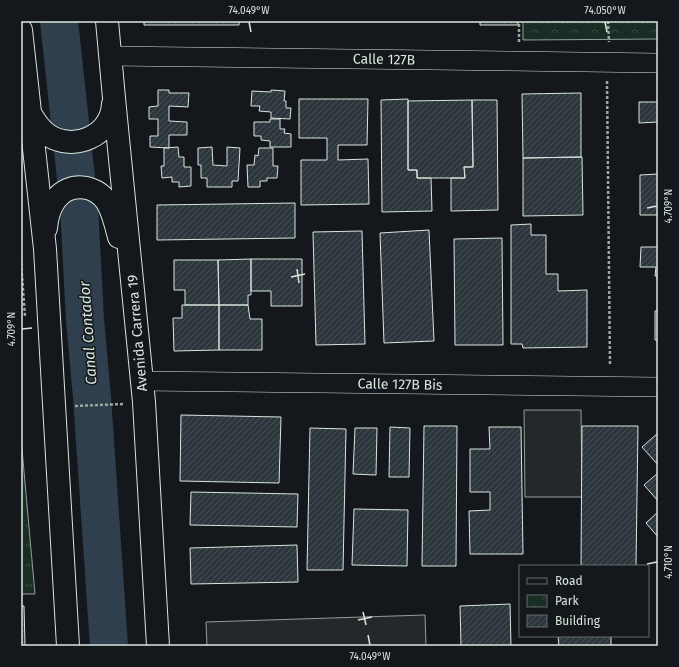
<svg xmlns="http://www.w3.org/2000/svg" width="679" height="667" font-family="'Fira Sans',sans-serif">
  <style>
    .grass { fill: url(#grass-tufts); stroke: #939e99 }
    .park { fill: url(#park-crowns); stroke: #939e99 }
    .parking { fill: #24282b; stroke: #939e99 }
    .lines { fill: none; stroke-linecap: round; stroke-linejoin: round }
    .river { stroke: #2f3f4d; stroke-width: 38 }
    .building { fill: url(#building-hatch); stroke: #d8e6dc }
    .street-casing { stroke: #d8e6dc; stroke-width: 20 }
    .secondary-casing { stroke: #d8e6dc; stroke-width: 24 }
    .path { stroke: #9da8a2; stroke-width: 2.5; stroke-dasharray: 3 2; stroke-linecap: butt }
    .street { stroke: #14181c; stroke-width: 19 }
    .secondary { stroke: #14181c; stroke-width: 22 }
    .ticks { fill: none; stroke: #d8e6dc; stroke-width: 1.5 }
    .labels { text-anchor: middle; stroke-width: 3; stroke-linejoin: round; paint-order: stroke }
    .street-label { font-size: 14px; fill: #d8e6dc; stroke: #14181c }
    .water-label { font-size: 15px; font-style: italic; fill: #d8e6dc; stroke: #14181c }
    .neatline { fill: none; stroke: #d8e6dc; stroke-width: 1.5 }
    .ticks-label { font-size: 10px; text-anchor: middle; fill: #d8e6dc }
  </style>
  <defs>
    <pattern id="grass-tufts" width="24" height="20" patternUnits="userSpaceOnUse"><rect width="24" height="20" fill="#1a2d24"/><path d="M3 7l-1-3M5 7V3M7 7l1-3M15 17l-1-3M17 17v-4M19 17l1-3" fill="none" stroke="#3b4b43"/></pattern>
    <pattern id="park-crowns" width="20" height="18" patternUnits="userSpaceOnUse"><rect width="20" height="18" fill="#1a2d24"/><path d="M2 6a3 3 0 1 1 6 0M12 15a3 3 0 1 1 6 0" fill="none" stroke="#3b4b43"/></pattern>
    <pattern id="building-hatch" width="6" height="6" patternUnits="userSpaceOnUse"><rect width="6" height="6" fill="#2c363c"/><path d="M-1 1l2-2M0 6l6-6M5 7l2-2" fill="none" stroke="#4a5358"/></pattern>
  </defs>
  <rect width="100%" height="100%" fill="#14181c"/>
  <path class="grass" d="M 21,438 L 35,594 L 21,594 Z"/>
  <path class="park" d="M 523,21 L 658,21 L 658,39 L 523,40 Z"/>
  <path class="parking" d="M 524,410 L 581,410 L 582,497 L 525,497 Z
    M 425,615 L 426,646 L 207,646 L 206,622 Z"/>
  <g class="lines">
    <path class="river" d="M 59,21 L 79,206 L 85,320 L 92,397 L 109,646"/>
  </g>
  <path class="building" d="M 144,21 L 239,21 L 239,25 L 144,25 Z
    M 480,21 L 518,21 L 518,25 L 480,25 Z
    M 158,90 L 169,90 L 169,93 L 189,93 L 188,107 L 169,106 L 169,121 L 187,122 L 187,135 L 169,135 L 169,148 L 150,147 L 150,136 L 158,136 L 158,119 L 149,119 L 149,107 L 158,106 Z
    M 271,90 L 285,91 L 284,101 L 286,101 L 286,108 L 291,108 L 290,119 L 271,118 L 271,112 L 259,111 L 260,106 L 251,106 L 252,91 L 271,92 Z
    M 581,93 L 581,157 L 523,158 L 522,94 Z
    M 299,99 L 368,99 L 367,145 L 338,145 L 338,160 L 368,159 L 369,204 L 301,205 L 301,160 L 327,160 L 327,138 L 299,138 Z
    M 408,99 L 408,170 L 417,170 L 417,178 L 431,178 L 432,211 L 382,212 L 381,100 Z
    M 472,100 L 473,167 L 464,167 L 465,178 L 417,178 L 417,170 L 408,170 L 408,101 Z
    M 472,100 L 497,100 L 498,210 L 451,211 L 451,178 L 465,178 L 464,167 L 473,167 Z
    M 639,102 L 658,102 L 658,122 L 639,123 Z
    M 270,119 L 280,119 L 280,129 L 285,129 L 284,133 L 291,134 L 291,147 L 270,147 L 270,141 L 261,140 L 261,136 L 254,136 L 254,122 L 270,122 Z
    M 178,147 L 179,157 L 184,157 L 184,167 L 191,167 L 191,186 L 179,187 L 179,182 L 172,182 L 172,177 L 162,178 L 161,166 L 164,166 L 164,148 Z
    M 212,147 L 213,165 L 227,166 L 227,147 L 240,148 L 238,181 L 232,181 L 232,187 L 207,187 L 207,178 L 201,178 L 201,165 L 198,165 L 198,148 Z
    M 259,148 L 273,148 L 273,166 L 278,166 L 277,178 L 267,178 L 267,181 L 260,181 L 260,187 L 248,187 L 247,165 L 254,165 L 255,155 L 258,156 Z
    M 582,157 L 583,215 L 523,216 L 523,158 Z
    M 658,174 L 658,215 L 640,215 L 640,175 Z
    M 295,203 L 295,238 L 157,240 L 157,205 Z
    M 531,224 L 531,235 L 546,235 L 546,274 L 558,274 L 558,291 L 587,290 L 587,347 L 523,348 L 522,344 L 511,344 L 511,225 Z
    M 429,230 L 434,341 L 384,343 L 380,233 Z
    M 362,231 L 365,344 L 316,345 L 313,232 Z
    M 502,238 L 503,345 L 455,345 L 454,239 Z
    M 641,247 L 658,247 L 658,276 L 655,276 L 656,267 L 640,267 Z
    M 251,259 L 302,259 L 302,306 L 271,306 L 271,291 L 251,291 Z
    M 251,259 L 251,295 L 248,295 L 248,305 L 219,305 L 218,260 Z
    M 174,260 L 218,260 L 219,305 L 185,305 L 185,290 L 174,290 Z
    M 182,305 L 219,305 L 219,350 L 174,351 L 173,318 L 182,318 Z
    M 219,305 L 248,305 L 250,319 L 262,319 L 262,350 L 219,350 Z
    M 655,311 L 658,311 L 658,340 L 655,340 Z
    M 181,415 L 281,417 L 279,483 L 180,481 Z
    M 424,426 L 457,426 L 456,566 L 422,566 Z
    M 582,426 L 638,426 L 636,566 L 581,566 Z
    M 390,427 L 410,428 L 409,477 L 389,477 Z
    M 489,427 L 521,427 L 523,554 L 470,554 L 469,511 L 490,510 L 490,492 L 470,492 L 470,449 L 490,449 Z
    M 310,428 L 346,429 L 343,570 L 307,570 Z
    M 355,428 L 377,428 L 376,475 L 353,474 Z
    M 658,433 L 658,465 L 642,447 Z
    M 658,473 L 658,501 L 644,485 Z
    M 191,492 L 298,494 L 297,527 L 190,525 Z
    M 354,509 L 408,510 L 407,566 L 352,565 Z
    M 658,512 L 658,537 L 646,523 Z
    M 297,545 L 298,582 L 191,584 L 190,548 Z
    M 510,604 L 511,646 L 461,646 L 460,606 Z
    M 21,606 L 24,606 L 25,646 L 21,646 Z
    M 558,636 L 611,636 L 611,646 L 559,646 Z"/>
  <g class="lines">
    <g class="street-casing">
      <path id="street" d="M 110,56 L 658,63
        M 142,381 L 658,387"/>
    </g>
    <g class="secondary-casing">
      <path id="secondary" d="M 107,21 L 114,98 L 144,402 L 158,646
        M 21,30 L 45,249 L 68,646
        M 30,113 C 35,121 39,129 48,135 C 74,152 111,136 113,104
        M 46,228 C 47,217 49,208 56,199 C 69,182 95,184 107,202 C 113,212 116,225 119,237"/>
    </g>
    <path class="path" d="M 608,21 L 609,42
      M 519,42 L 519,21
      M 607,81 L 610,366
      M 21,263 L 25,316
      M 75,406 L 123,404"/>
    <use href="#street" class="street"/>
    <use href="#secondary" class="secondary"/>
  </g>
  <path class="ticks" d="M 249,22 L 251,32M 605,22 L 607,32M 647,208 L 657,206M 297,269 L 299,283M 291,277 L 305,274M 22,329 L 32,328M 647,564 L 657,562M 363,612 L 366,625M 358,620 L 372,617M 368,635 L 370,645"/>
  <g class="labels">
    <g class="street-label">
      <text transform="translate(384 59) rotate(1)" y="5">Calle 127B</text>
      <text transform="translate(137 333) rotate(-95)" y="5">Avenida Carrera 19</text>
      <text transform="translate(400 384) rotate(1)" y="5">Calle 127B Bis</text>
    </g>
    <g class="water-label">
      <text transform="translate(88 333) rotate(-94)" y="5">Canal Contador</text>
    </g>
  </g>
  <rect width="679" height="667" fill="none" stroke="#14181c" stroke-width="44"/>
  <rect x="519" y="565" width="130" height="72" fill="#14181c" stroke="#626a69"/>
  <rect x="527" y="578" width="20" height="6" fill="#14181c" stroke="#626a69"/>
  <text x="555" y="585" font-size="12" fill="#d8e6dc">Road</text>
  <rect x="527" y="595" width="20" height="12" fill="url(#park-crowns)" stroke="#626a69"/>
  <text x="555" y="605" font-size="12" fill="#d8e6dc">Park</text>
  <rect x="527" y="615" width="20" height="12" fill="url(#building-hatch)" stroke="#626a69"/>
  <text x="555" y="625" font-size="12" fill="#d8e6dc">Building</text>
  <rect x="22" y="22" width="635" height="623" class="neatline"/>
  <g class="ticks-label">
    <text x="249" y="14">74.049°W</text>
    <text x="605" y="14">74.050°W</text>
    <text transform="translate(668 206) rotate(-90)" y="4">4.709°N</text>
    <text transform="translate(11 329) rotate(-90)" y="4">4.709°N</text>
    <text transform="translate(668 562) rotate(-90)" y="4">4.710°N</text>
    <text x="370" y="660">74.049°W</text>
  </g>
</svg>
